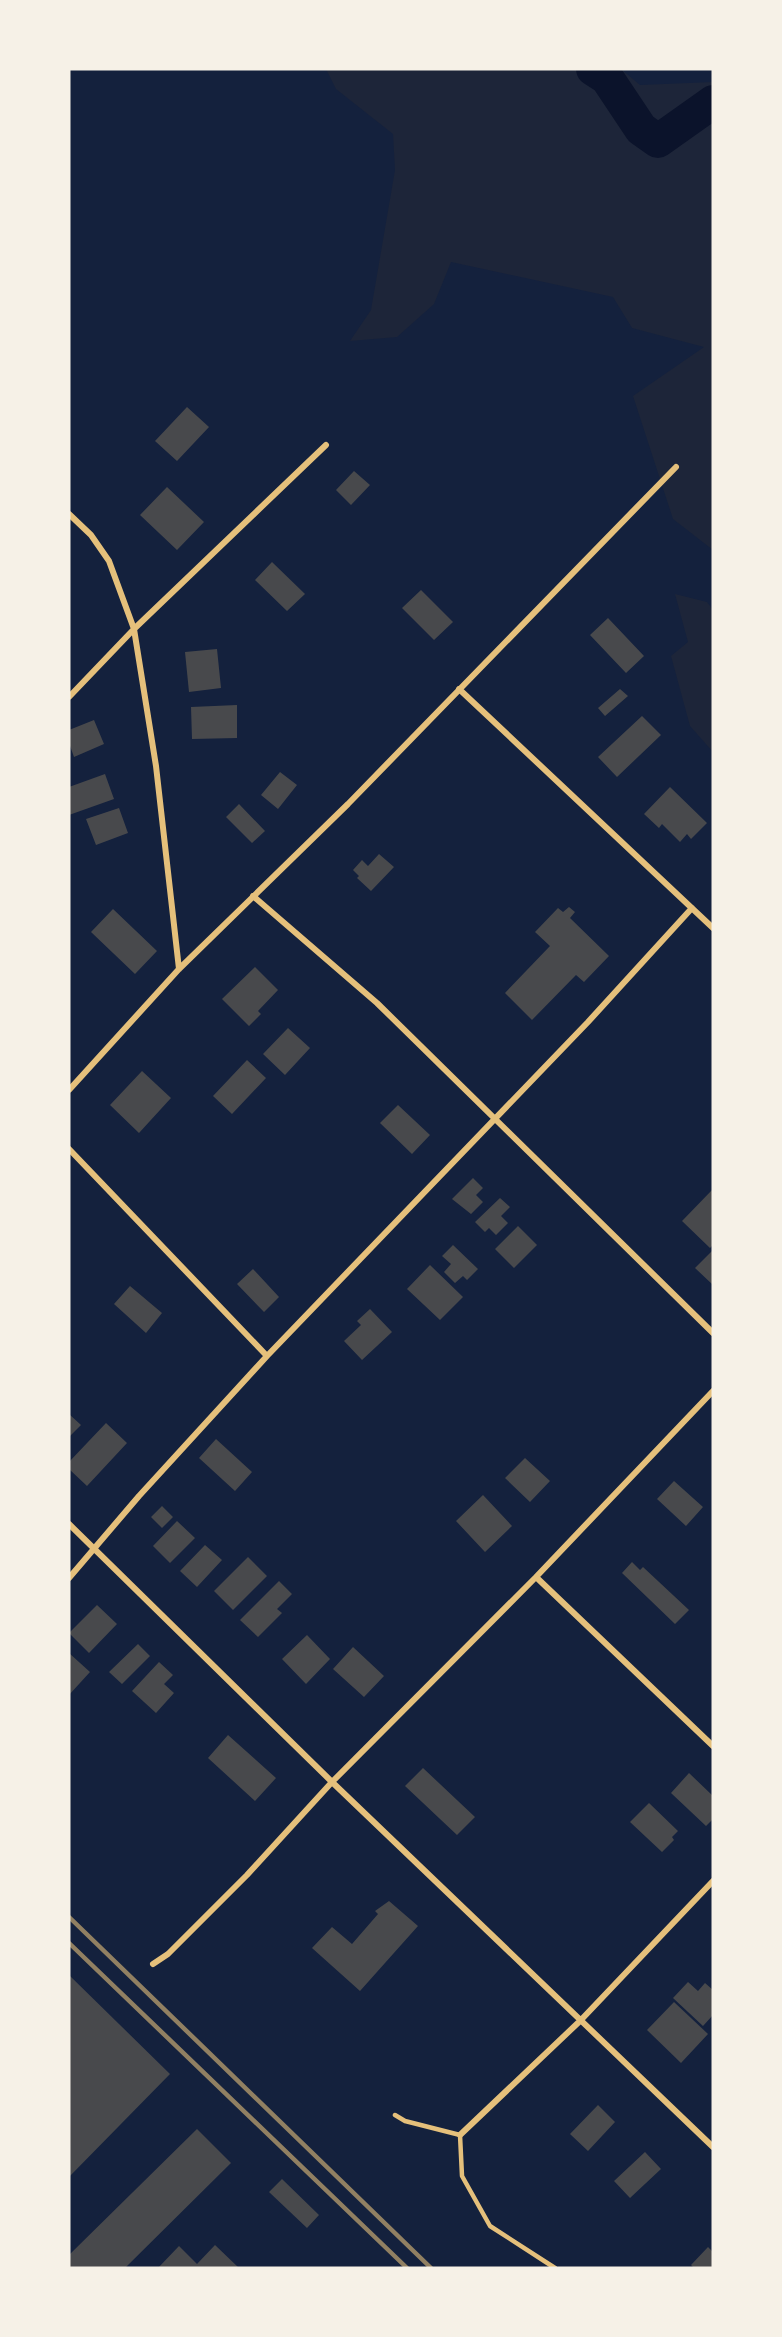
<svg xmlns="http://www.w3.org/2000/svg" width="782" height="2337" font-family="Mulish,sans-serif">
  <style>
    .green { fill: #1d2539 }
    .lines { fill: none; stroke-linecap: round; stroke-linejoin: round }
    .river { stroke: #0b132b; stroke-width: 34 }
    .building { fill: #48494c }
    .service { stroke: #e5c07b; stroke-width: 4.5 }
    .minor { stroke: #e5c07b; stroke-width: 6 }
    .rail { stroke: #918062; stroke-width: 4.5 }
  </style>
  <rect width="100%" height="100%" fill="#14213d"/>
  <path class="green" d="M 326,69 L 621,69 L 640,85 L 713,82 L 713,550 L 673,519 L 633,396 L 704,347 L 632,328 L 613,297 L 451,262 L 434,304 L 397,337 L 350,341 L 371,310 L 395,170 L 393,134 L 336,89 Z
    M 675,594 L 707,602 L 713,610 L 713,752 L 690,726 L 671,656 L 688,642 Z"/>
  <g class="lines">
    <path class="river" d="M 593,69 L 607,78 L 641,129 L 658,141 L 713,102"/>
  </g>
  <path class="building" d="M 187,407 L 209,427 L 177,461 L 155,441 Z
    M 354,471 L 370,485 L 351,505 L 336,490 Z
    M 167,487 L 204,522 L 177,550 L 140,515 Z
    M 272,562 L 305,594 L 287,611 L 255,580 Z
    M 421,590 L 453,622 L 434,640 L 402,608 Z
    M 608,618 L 644,656 L 626,673 L 590,635 Z
    M 217,649 L 221,688 L 189,692 L 185,652 Z
    M 620,689 L 628,696 L 605,716 L 598,708 Z
    M 237,705 L 237,738 L 192,739 L 191,707 Z
    M 642,716 L 661,735 L 617,777 L 598,757 Z
    M 94,720 L 104,744 L 74,757 L 69,743 L 69,730 Z
    M 280,772 L 297,785 L 278,809 L 261,795 Z
    M 105,774 L 114,799 L 69,815 L 69,787 Z
    M 670,787 L 707,823 L 691,839 L 687,834 L 680,842 L 662,824 L 659,828 L 644,814 Z
    M 239,804 L 265,831 L 252,843 L 226,817 Z
    M 119,808 L 128,833 L 96,845 L 86,819 Z
    M 379,854 L 394,867 L 371,891 L 357,878 L 359,876 L 353,870 L 362,860 L 368,866 Z
    M 569,907 L 575,912 L 570,918 L 609,956 L 584,982 L 576,975 L 532,1020 L 505,993 L 550,946 L 535,932 L 558,908 L 563,912 Z
    M 113,909 L 157,951 L 135,974 L 91,932 Z
    M 255,967 L 278,990 L 258,1011 L 261,1014 L 249,1026 L 222,999 Z
    M 288,1028 L 310,1048 L 285,1075 L 263,1054 Z
    M 247,1060 L 266,1078 L 232,1114 L 213,1096 Z
    M 142,1071 L 171,1098 L 139,1133 L 110,1105 Z
    M 398,1105 L 430,1135 L 412,1154 L 380,1123 Z
    M 473,1178 L 483,1188 L 476,1195 L 483,1202 L 471,1214 L 452,1199 Z
    M 713,1189 L 713,1245 L 710,1248 L 682,1221 Z
    M 500,1198 L 510,1207 L 501,1216 L 508,1223 L 496,1235 L 489,1228 L 485,1232 L 475,1222 Z
    M 518,1226 L 537,1245 L 514,1268 L 495,1249 Z
    M 453,1245 L 478,1269 L 467,1280 L 463,1276 L 455,1283 L 444,1272 L 451,1264 L 442,1256 Z
    M 713,1250 L 713,1285 L 695,1268 Z
    M 430,1265 L 463,1297 L 440,1320 L 407,1289 Z
    M 253,1269 L 279,1297 L 264,1312 L 237,1284 Z
    M 130,1286 L 162,1313 L 146,1333 L 114,1304 Z
    M 370,1309 L 392,1332 L 362,1360 L 344,1341 L 361,1325 L 357,1321 Z
    M 69,1414 L 81,1425 L 69,1437 Z
    M 106,1423 L 127,1443 L 87,1486 L 69,1469 L 69,1462 Z
    M 216,1439 L 252,1472 L 235,1491 L 199,1458 Z
    M 525,1458 L 550,1481 L 530,1502 L 505,1478 Z
    M 674,1481 L 703,1507 L 686,1526 L 657,1499 Z
    M 483,1495 L 512,1526 L 485,1552 L 456,1521 Z
    M 162,1506 L 173,1517 L 162,1528 L 151,1517 Z
    M 177,1521 L 195,1538 L 170,1563 L 153,1546 Z
    M 205,1545 L 222,1560 L 197,1587 L 180,1571 Z
    M 248,1557 L 267,1576 L 233,1610 L 214,1591 Z
    M 632,1562 L 640,1570 L 643,1567 L 689,1610 L 675,1624 L 622,1573 Z
    M 279,1581 L 292,1594 L 277,1609 L 282,1613 L 258,1637 L 240,1620 Z
    M 97,1605 L 117,1624 L 89,1653 L 69,1633 Z
    M 307,1635 L 330,1659 L 306,1684 L 282,1659 Z
    M 138,1644 L 150,1656 L 122,1684 L 109,1672 Z
    M 353,1647 L 384,1676 L 364,1697 L 333,1669 Z
    M 69,1653 L 90,1672 L 69,1695 Z
    M 159,1662 L 173,1675 L 164,1684 L 174,1693 L 156,1713 L 132,1691 Z
    M 228,1735 L 276,1778 L 255,1801 L 208,1758 Z
    M 423,1768 L 475,1817 L 457,1835 L 405,1786 Z
    M 689,1773 L 713,1796 L 713,1819 L 706,1826 L 671,1793 Z
    M 649,1803 L 678,1831 L 672,1837 L 674,1840 L 662,1852 L 630,1822 Z
    M 389,1901 L 418,1926 L 360,1991 L 312,1948 L 332,1927 L 352,1944 L 378,1914 L 375,1911 Z
    M 69,1975 L 170,2074 L 69,2177 Z
    M 688,1982 L 698,1991 L 705,1983 L 713,1990 L 713,2015 L 703,2026 L 673,1998 Z
    M 674,2002 L 708,2034 L 681,2063 L 647,2030 Z
    M 598,2105 L 615,2122 L 588,2151 L 570,2134 Z
    M 197,2129 L 231,2163 L 125,2268 L 69,2268 L 69,2255 Z
    M 645,2152 L 661,2169 L 630,2198 L 614,2181 Z
    M 282,2179 L 319,2215 L 307,2228 L 269,2192 Z
    M 215,2245 L 239,2268 L 158,2268 L 179,2246 L 197,2264 Z
    M 708,2247 L 713,2252 L 713,2268 L 694,2268 L 691,2265 Z"/>
  <g class="lines">
    <path class="service" d="M 395,2115 L 405,2121 L 460,2135 L 462,2176 L 490,2226 L 555,2268"/>
    <path class="minor" d="M 69,514 L 91,535 L 109,561 L 134,629 L 156,766 L 179,969
      M 459,689 L 713,928
      M 69,697 L 134,629 L 326,445
      M 253,896 L 377,1003 L 713,1333
      M 69,1090 L 179,969 L 348,804 L 676,467
      M 69,1149 L 267,1356
      M 69,1524 L 332,1782 L 713,2147
      M 536,1577 L 713,1746
      M 69,1578 L 139,1496 L 267,1356 L 588,1022 L 692,908
      M 153,1964 L 168,1954 L 247,1875 L 332,1782 L 536,1577 L 713,1391
      M 460,2135 L 580,2021 L 713,1881"/>
    <path class="rail" d="M 69,1917 L 431,2268
      M 69,1943 L 407,2268"/>
  </g>
  <rect width="782" height="2337" fill="none" stroke="#f6f1e7" stroke-width="141"/>
</svg>
